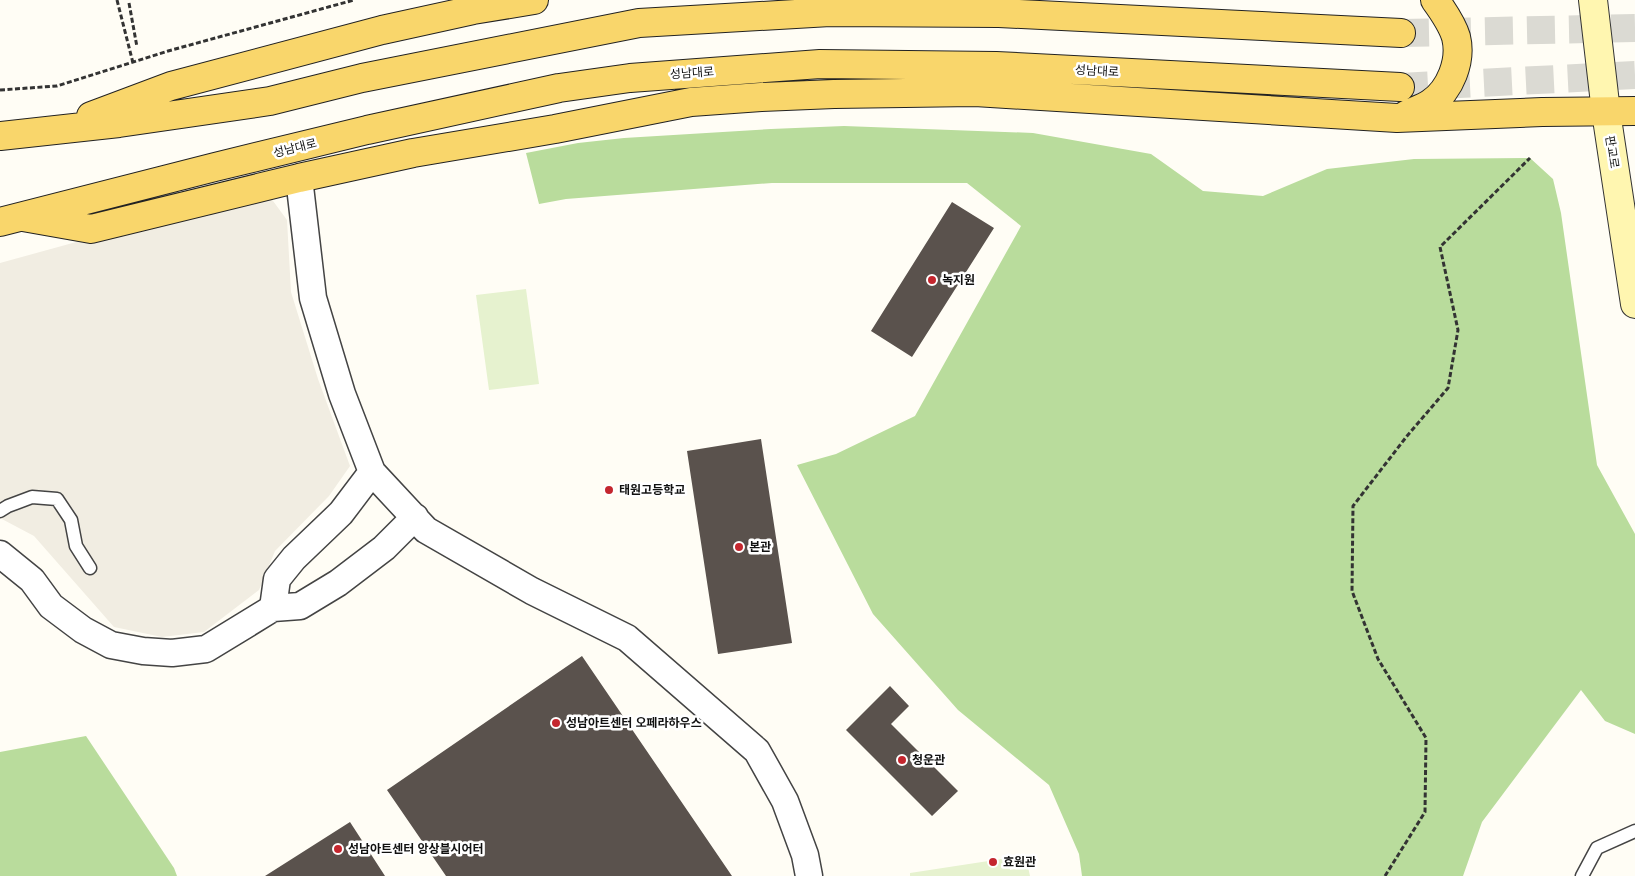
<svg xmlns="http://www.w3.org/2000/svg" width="1635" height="876" font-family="Lora,'Noto Sans KR',serif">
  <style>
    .forest { fill: #b9dc9c }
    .pitch { fill: #e6f2cf }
    .plaza { fill: #f1ede2 }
    .building { fill: #5a524d }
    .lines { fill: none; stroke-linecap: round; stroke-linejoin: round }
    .primary-tunnel { stroke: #dbdad3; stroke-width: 28; stroke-dasharray: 28 14; stroke-linecap: butt }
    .service-casing { stroke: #444; stroke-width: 15 }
    .minor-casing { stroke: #444; stroke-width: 29 }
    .secondary-casing { stroke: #333; stroke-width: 30 }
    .primary-casing { stroke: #222; stroke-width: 30 }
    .path { stroke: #333; stroke-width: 3; stroke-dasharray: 5 2.5; stroke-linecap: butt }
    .service { stroke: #fff; stroke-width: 12 }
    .minor { stroke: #fff; stroke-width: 26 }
    .secondary { stroke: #fff6b0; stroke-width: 28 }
    .primary { stroke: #f9d66b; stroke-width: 28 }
    .poi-dot { fill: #c4262e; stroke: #fff; stroke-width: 2 }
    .labels { text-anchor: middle; stroke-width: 5; stroke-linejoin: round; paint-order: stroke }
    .street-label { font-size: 12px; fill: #111; stroke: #fff }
    .poi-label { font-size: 12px; font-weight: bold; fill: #111; stroke: #fff; text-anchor: start }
  </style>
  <rect width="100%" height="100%" fill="#fffdf5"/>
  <path class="forest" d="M 844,126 L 1033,133 L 1151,154 L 1203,191 L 1263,196 L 1327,169 L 1414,159 L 1530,158 L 1553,179 L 1561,213 L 1597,465 L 1635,534 L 1635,734 L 1605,721 L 1581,690 L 1482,822 L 1463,876 L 1082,876 L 1079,854 L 1049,785 L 958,710 L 873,614 L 797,465 L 836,454 L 915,416 L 1021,226 L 967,183 L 772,183 L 566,199 L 539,204 L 526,153 L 578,143 L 624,138 L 771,129 Z
    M 86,736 L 174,868 L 177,876 L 0,876 L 0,752 Z"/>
  <path class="pitch" d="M 526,289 L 539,384 L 489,390 L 476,295 Z
    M 1008,858 L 1010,870 L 1028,867 L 1030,876 L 910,876 L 910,873 Z"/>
  <path class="plaza" d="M 265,190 L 287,220 L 291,292 L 318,379 L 350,466 L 329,496 L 275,551 L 259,590 L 204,632 L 162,637 L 114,627 L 34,536 L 0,518 L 0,263 Z"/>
  <path class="building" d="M 952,202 L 994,228 L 912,357 L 871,331 Z
    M 761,439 L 792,643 L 718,654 L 687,451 Z
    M 582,656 L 732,876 L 446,876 L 387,790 Z
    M 890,686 L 909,706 L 891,724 L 958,791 L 932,816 L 846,730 Z
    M 350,822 L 385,876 L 265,876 Z"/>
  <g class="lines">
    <path class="primary-tunnel" d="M 1401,33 L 1635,28
      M 1400,87 L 1635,75"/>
    <g class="service-casing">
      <path id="service" d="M 0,511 L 8,506 L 32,497 L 57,499 L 71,520 L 76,546 L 90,568
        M 1582,876 L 1597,848 L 1635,831"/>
    </g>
    <g class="minor-casing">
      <path id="minor" d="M 299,178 L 313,298 L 342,394 L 372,472 L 426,530 L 532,591 L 627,638 L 757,751 L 785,801 L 805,855 L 809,876
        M 0,554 L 32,580 L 51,606 L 83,630 L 111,645 L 143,651 L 172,653 L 206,649 L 273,608 L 300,606 L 338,583 L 384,548 L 415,517
        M 273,608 L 277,579 L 294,558 L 341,513 L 372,472"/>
    </g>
    <g class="secondary-casing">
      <path id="secondary" d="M 1593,0 L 1606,112 L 1635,304"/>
    </g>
    <g class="primary-casing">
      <path id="primary" d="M 1406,115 C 1414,111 1424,108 1431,103 C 1450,90 1462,61 1456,37 C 1452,24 1443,11 1435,0
        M 91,116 L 171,86 L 382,30 L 473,10 L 534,0
        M 0,136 L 119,123 L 270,101 L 362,78 L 639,23 L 830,12 L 999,13 L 1401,33
        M 23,217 L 91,229 L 299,178 L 413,153 L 555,129 L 691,102 L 761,97 L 834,94 L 975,92 L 1397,118 L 1542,112 L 1635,111
        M 0,222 L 215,167 L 367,130 L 559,88 L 630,78 L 820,64 L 996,66 L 1400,87"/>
    </g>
    <path class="path" d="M 117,0 L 133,63
      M 129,3 L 137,47
      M 0,90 L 57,86 L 168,51 L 354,0
      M 1385,876 L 1425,812 L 1426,738 L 1378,659 L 1352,591 L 1353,506 L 1407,436 L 1448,388 L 1458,330 L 1440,247 L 1530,158"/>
    <use href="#service" class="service"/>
    <use href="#minor" class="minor"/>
    <use href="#secondary" class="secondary"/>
    <use href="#primary" class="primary"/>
  </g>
  <g class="poi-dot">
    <circle cx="932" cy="280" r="5"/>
    <circle cx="609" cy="490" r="5"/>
    <circle cx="739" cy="547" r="5"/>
    <circle cx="556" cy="723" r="5"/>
    <circle cx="902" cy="760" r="5"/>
    <circle cx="338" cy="849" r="5"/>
    <circle cx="993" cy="862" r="5"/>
  </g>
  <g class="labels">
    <g class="street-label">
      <text transform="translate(1097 71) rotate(3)" y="4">성남대로</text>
      <text transform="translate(692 73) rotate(-4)" y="4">성남대로</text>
      <text transform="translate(295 148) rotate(-14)" y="4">성남대로</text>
      <text transform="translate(1612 152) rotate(81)" y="4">판교로</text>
    </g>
    <g class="poi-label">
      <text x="942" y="284">녹지원</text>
      <text x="619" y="494">태원고등학교</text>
      <text x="749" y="551">본관</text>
      <text x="566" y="727">성남아트센터 오페라하우스</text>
      <text x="912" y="764">청운관</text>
      <text x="348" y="853">성남아트센터 앙상블시어터</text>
      <text x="1003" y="866">효원관</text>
    </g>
  </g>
</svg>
